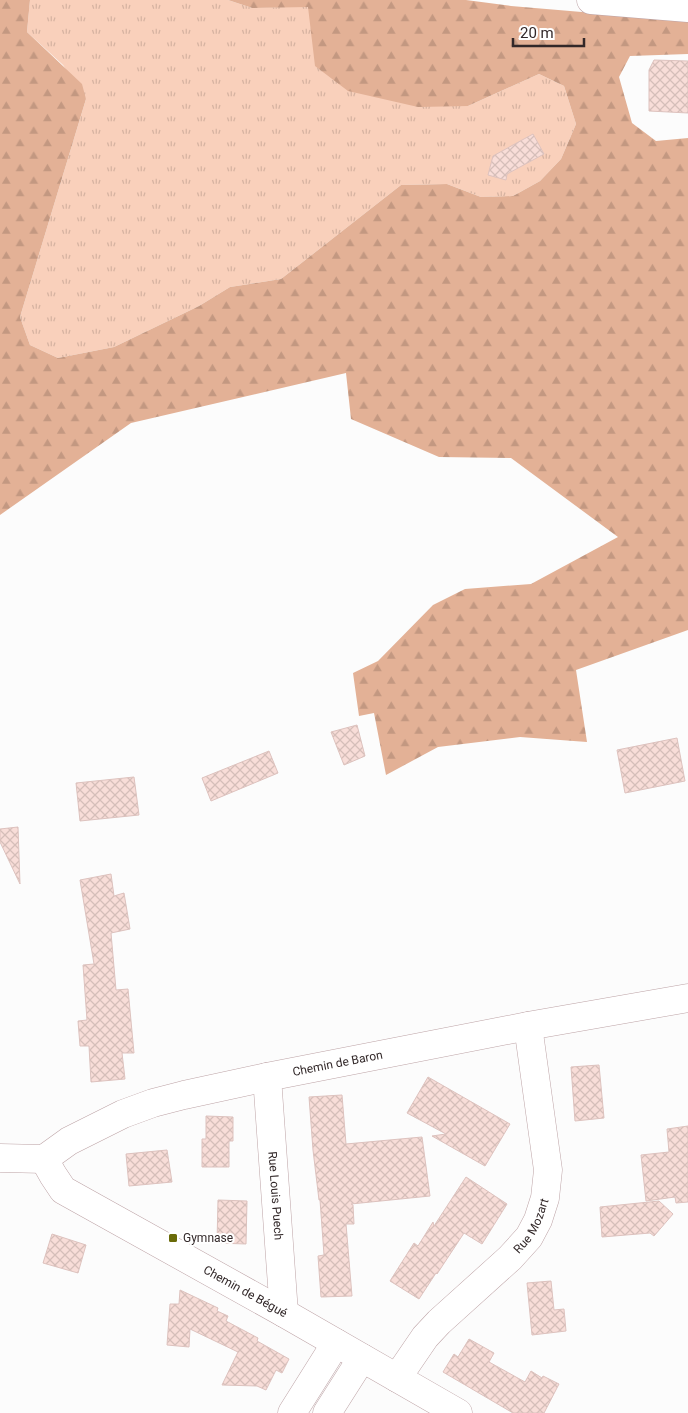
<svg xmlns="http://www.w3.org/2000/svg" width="688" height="1413" font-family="Roboto,sans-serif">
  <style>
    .grass { fill: url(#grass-tufts) }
    .forest { fill: url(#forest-firs) }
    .building { fill: url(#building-cross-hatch); stroke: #ddc2be }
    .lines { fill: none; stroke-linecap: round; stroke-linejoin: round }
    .minor-casing { stroke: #bda3a6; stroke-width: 29 }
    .minor { stroke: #fff; stroke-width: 28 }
    .poi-dot { fill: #696a08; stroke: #fff; stroke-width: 2 }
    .labels { text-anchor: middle; stroke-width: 4; stroke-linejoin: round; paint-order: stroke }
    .street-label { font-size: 12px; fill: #322829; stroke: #fff }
    .poi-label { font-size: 12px; fill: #322829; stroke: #fff; text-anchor: start }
  </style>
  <defs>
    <pattern id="grass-tufts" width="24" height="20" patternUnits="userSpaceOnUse" patternTransform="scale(1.25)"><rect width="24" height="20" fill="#f9d0bb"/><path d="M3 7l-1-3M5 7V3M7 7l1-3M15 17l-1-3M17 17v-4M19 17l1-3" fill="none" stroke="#d6b3a1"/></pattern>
    <pattern id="forest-firs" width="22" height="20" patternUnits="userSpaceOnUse" patternTransform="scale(1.25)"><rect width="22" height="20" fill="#e3b196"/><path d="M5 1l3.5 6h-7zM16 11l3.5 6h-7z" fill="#c39881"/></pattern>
    <pattern id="building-cross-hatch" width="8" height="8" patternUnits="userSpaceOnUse" patternTransform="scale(1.25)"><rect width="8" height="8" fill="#f8ddd8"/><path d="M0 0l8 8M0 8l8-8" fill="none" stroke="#d5beb9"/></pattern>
  </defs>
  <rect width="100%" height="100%" fill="#fcfcfc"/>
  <path class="grass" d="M 30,0 L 228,0 L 252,8 L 308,6 L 468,106 L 539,74 L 564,86 L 576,124 L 561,159 L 540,181 L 513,196 L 481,197 L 447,184 L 401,185 L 281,279 L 230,287 L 199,306 L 114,347 L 58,358 L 30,345 L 20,317 L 86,99 L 63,65 L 27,32 Z"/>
  <path class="forest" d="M 0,0 L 30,0 L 27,32 L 82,84 L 86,99 L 20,317 L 30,345 L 58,358 L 114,347 L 199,306 L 230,287 L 281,279 L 401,185 L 447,184 L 481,197 L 513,196 L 540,181 L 561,159 L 576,124 L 564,86 L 539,74 L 468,106 L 418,107 L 348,91 L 315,66 L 308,7 L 252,8 L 228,0 L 466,0 L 511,6 L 688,21 L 688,54 L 630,56 L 619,77 L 632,123 L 656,141 L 688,138 L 688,630 L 576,670 L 587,742 L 520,737 L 438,747 L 386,775 L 374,713 L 359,716 L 353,673 L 378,661 L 433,605 L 465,589 L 531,584 L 618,537 L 511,458 L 439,457 L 351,419 L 346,373 L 131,423 L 0,515 Z"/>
  <path class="building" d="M 654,60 L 688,61 L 688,113 L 649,111 L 649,70 Z
    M 533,134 L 544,154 L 507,174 L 506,180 L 488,175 L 493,156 Z
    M 357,725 L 365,756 L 344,765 L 331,732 Z
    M 677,738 L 685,781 L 625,793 L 617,750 Z
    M 269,751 L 278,773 L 211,801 L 202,778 Z
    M 134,777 L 139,815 L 80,821 L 76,783 Z
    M 18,827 L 20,884 L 0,842 L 0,829 Z
    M 111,874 L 114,896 L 124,893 L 130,929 L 111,933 L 116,990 L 128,989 L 134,1053 L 122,1053 L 125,1079 L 91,1082 L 89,1046 L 80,1046 L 78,1021 L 87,1020 L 83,965 L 94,964 L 80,880 Z
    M 599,1065 L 604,1118 L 575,1121 L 571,1067 Z
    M 428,1077 L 510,1124 L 485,1166 L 432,1136 L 446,1134 L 407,1113 Z
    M 342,1095 L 346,1144 L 422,1137 L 430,1196 L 351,1204 L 353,1205 L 354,1224 L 346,1224 L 352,1296 L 321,1297 L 318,1256 L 324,1255 L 320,1200 L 319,1200 L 313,1150 L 309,1097 Z
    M 206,1116 L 233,1117 L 233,1141 L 229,1141 L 229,1167 L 202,1167 L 202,1139 L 206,1139 Z
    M 688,1126 L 688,1202 L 676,1203 L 675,1197 L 646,1201 L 641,1155 L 669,1152 L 667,1129 Z
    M 167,1150 L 172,1182 L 129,1186 L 126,1154 Z
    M 466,1177 L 507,1204 L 482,1244 L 464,1233 L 437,1274 L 436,1273 L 419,1299 L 390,1281 L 414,1243 L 418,1246 L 433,1222 L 434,1226 Z
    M 218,1200 L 247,1201 L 246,1244 L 217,1243 Z
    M 659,1201 L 673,1214 L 654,1236 L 650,1233 L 602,1237 L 600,1207 Z
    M 52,1234 L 86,1245 L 78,1273 L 43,1263 Z
    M 551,1281 L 554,1310 L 564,1309 L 566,1331 L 532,1335 L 527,1283 Z
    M 180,1290 L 218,1308 L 217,1311 L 228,1316 L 226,1321 L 258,1338 L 257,1341 L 289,1359 L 282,1373 L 276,1370 L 266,1390 L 257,1386 L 222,1385 L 238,1352 L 190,1329 L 189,1347 L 167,1345 L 170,1304 L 179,1304 Z
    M 469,1339 L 494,1353 L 489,1362 L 525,1382 L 531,1371 L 542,1378 L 543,1376 L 559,1384 L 544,1413 L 513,1413 L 443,1372 L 454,1354 L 458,1357 Z"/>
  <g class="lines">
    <g class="minor-casing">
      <g id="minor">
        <path d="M 591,0 L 688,8"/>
        <path id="s1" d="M 267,1077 L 284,1313"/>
        <path id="s2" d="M 0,1158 L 44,1159 L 69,1141 L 123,1114 L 153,1103 L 184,1095 L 267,1077 L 528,1026 L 688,998"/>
        <path id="s3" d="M 44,1159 L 53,1175 L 63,1190 L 284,1313 L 458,1413"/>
        <path id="s4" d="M 397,1378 L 425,1337 L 439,1322 L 510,1258 L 529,1237 L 538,1220 L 545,1198 L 548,1170 L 528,1026"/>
        <path d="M 292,1413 L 336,1343"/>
        <path d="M 327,1413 L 362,1358"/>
      </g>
    </g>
    <use href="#minor" class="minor"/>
  </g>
  <rect class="poi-dot" x="168" y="1233" width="10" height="10" rx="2.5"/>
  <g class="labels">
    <g class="street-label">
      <text dy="4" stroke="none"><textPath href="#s2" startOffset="356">Chemin de Baron</textPath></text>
      <text dy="4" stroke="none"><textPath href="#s1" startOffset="119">Rue Louis Puech</textPath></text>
      <text dy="4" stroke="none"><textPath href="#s4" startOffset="205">Rue Mozart</textPath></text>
      <text dy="4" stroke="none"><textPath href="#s3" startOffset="245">Chemin de Bégué</textPath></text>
    </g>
    <g class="poi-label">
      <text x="183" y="1242">Gymnase</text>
    </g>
  </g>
  <path d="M513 38v8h71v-8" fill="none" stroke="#322829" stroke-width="2.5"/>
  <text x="520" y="38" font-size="15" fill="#322829" stroke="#ffffff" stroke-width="4" paint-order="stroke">20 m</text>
</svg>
